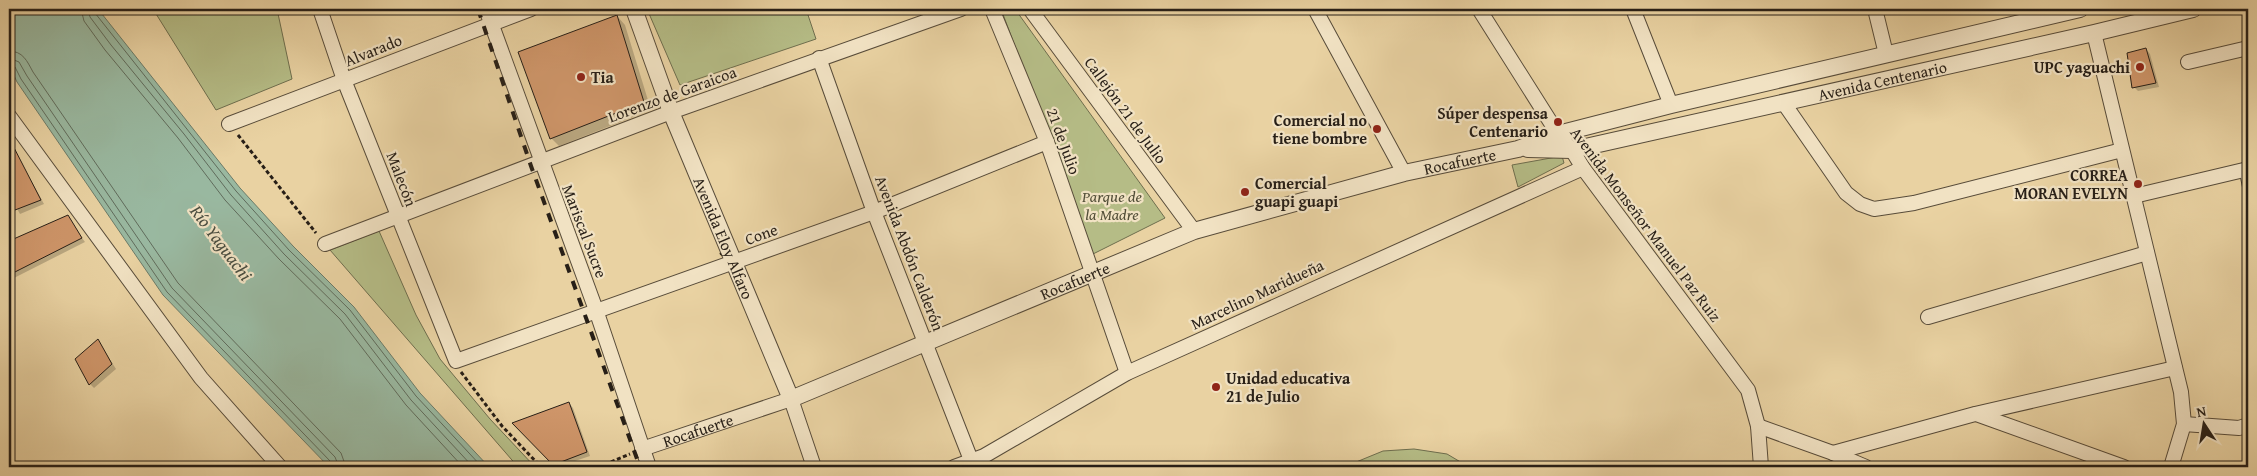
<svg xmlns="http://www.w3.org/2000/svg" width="2257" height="476" font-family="'Gentium Book Plus',serif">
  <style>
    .green { fill: #b5bc86; stroke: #6e6e4e }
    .water { fill: #99b8a0; stroke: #6b7b69 }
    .shadow { fill: #0003 }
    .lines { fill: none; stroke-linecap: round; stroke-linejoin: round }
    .shore { stroke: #606c5c; stroke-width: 1 }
    .building { fill: #cf966a; stroke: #271f17 }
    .service-casing { stroke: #584c3a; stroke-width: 9 }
    .minor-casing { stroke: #584c3a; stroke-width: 16 }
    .tertiary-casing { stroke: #584c3a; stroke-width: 18 }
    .path { stroke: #271f17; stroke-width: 3; stroke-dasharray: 4 2.5; stroke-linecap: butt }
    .service { stroke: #f1e2c3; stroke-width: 7 }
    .minor { stroke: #f1e2c3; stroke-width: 14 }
    .tertiary { stroke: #f1e2c3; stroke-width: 16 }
    .rail { stroke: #271f17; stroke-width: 4; stroke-dasharray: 9 9; stroke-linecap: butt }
    .poi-dot { fill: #8f2418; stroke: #f1e2c3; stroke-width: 2 }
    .labels { text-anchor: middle; stroke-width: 4.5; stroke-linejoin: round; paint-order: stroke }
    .street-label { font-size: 16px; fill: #271f17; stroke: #f1e2c3 }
    .poi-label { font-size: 16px; font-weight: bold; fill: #271f17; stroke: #f1e2c3; text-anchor: end }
    .park-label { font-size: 16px; font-style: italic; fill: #524e38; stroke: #f1e2c3 }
    .water-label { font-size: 18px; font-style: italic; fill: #494d40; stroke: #f1e2c3 }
  </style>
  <rect width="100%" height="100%" fill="#e9d2a2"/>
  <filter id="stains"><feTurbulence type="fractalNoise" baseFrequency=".004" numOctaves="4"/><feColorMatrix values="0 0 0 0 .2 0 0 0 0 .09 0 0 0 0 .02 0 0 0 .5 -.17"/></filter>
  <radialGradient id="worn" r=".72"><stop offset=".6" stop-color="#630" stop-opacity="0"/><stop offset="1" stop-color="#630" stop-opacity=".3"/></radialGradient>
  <path class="green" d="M 153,9 L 277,9 L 292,79 L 216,110 Z
    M 647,9 L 806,9 L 816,39 L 680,85 Z
    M 1001,9 L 1015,9 L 1165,218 L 1093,254 Z
    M 1562,156 L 1564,163 L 1518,187 L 1512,165 Z
    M 379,231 L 416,315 L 440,359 L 490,419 L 535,467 L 518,467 L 330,250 Z
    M 1414,449 L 1447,454 L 1469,467 L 1344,467 L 1383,451 Z"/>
  <path class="water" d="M 9,9 L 98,9 L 240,188 L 293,246 L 354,307 L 420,393 L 489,467 L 329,467 L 163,295 L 17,82 L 9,65 Z"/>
  <path class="shadow" d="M 617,16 L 625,25 L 651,110 L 559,146 L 551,138 Z
    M 2146,49 L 2150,54 L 2159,87 L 2138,91 L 2134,87 Z
    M 17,155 L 44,204 L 20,214 L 9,194 L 9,159 Z
    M 67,217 L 85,242 L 12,279 L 9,276 L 9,241 Z
    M 98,341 L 116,369 L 94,388 L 90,384 Z
    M 569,403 L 573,408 L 590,456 L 557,467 L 514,423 Z"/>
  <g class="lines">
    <path class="shore" d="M 81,9 L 84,21 L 105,50 L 178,138 L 225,200 L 279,259 L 340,319 L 406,405 L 463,467
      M 88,9 L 90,17 L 111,45 L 184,134 L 231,195 L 284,254 L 345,314 L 411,400 L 473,467
      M 94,9 L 95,13 L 236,191 L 289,250 L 350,310 L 416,396 L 482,467
      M 9,51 C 23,51 27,61 33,72 L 178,283 L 341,453 L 346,467
      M 9,58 L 19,62 L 27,76 L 172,288 L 335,457 L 339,467
      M 9,64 L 15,67 L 21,79 L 167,292 L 331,462 L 332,467"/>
  </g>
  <path class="building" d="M 617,15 L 644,102 L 550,139 L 518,52 Z
    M 2146,48 L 2156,83 L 2132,88 L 2127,53 Z
    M 9,138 L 41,200 L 15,210 L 9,197 Z
    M 68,215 L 82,238 L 9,275 L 9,241 Z
    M 98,339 L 112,364 L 89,385 L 75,359 Z
    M 569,402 L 587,452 L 553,465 L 512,423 Z"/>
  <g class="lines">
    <g class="service-casing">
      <path id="service" d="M 2243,170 L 2248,194"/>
    </g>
    <g class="minor-casing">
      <g id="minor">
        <path d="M 320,9 L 344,80 L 456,361 L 874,212 L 1047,142"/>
        <path d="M 486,9 L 596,310 L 649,467"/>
        <path d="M 992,9 L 1047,142 L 1127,373"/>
        <path d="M 1030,9 L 1194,231"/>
        <path d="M 1315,9 L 1404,173"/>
        <path d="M 1479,9 L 1558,134 L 1572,150 L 1583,168 L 1748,390 L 1758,426 L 1761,467"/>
        <path d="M 1633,9 L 1671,105"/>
        <path d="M 1875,9 L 1886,54"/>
        <path d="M 2094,33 L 2181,392 L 2184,424 L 2171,467"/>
        <path d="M 819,58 L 874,212 L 971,460"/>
        <path d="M 2188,62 L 2248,48"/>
        <path d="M 1783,102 L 1846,193 L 1860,204 L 1874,209 L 1914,203 L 2122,150"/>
        <path d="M 9,116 L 201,378 L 280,467"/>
        <path d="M 229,124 L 531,9"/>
        <path d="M 2134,196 L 2248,169"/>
        <path d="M 325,244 L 671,112 L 961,9"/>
        <path d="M 1928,317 L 2147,253"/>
        <path d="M 1976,414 L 2124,467"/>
        <path d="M 2184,424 L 2239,428 L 2248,425"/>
        <path d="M 1758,426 L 1833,453 L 1866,467"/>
        <path id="s1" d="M 642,449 L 791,399 L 814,467"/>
        <path d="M 1833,453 L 1975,414 L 2175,368"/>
        <path d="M 954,467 L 984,456 L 1127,373 L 1583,168"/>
      </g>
    </g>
    <g class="tertiary-casing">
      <g id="tertiary">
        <path id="s2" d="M 634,9 L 671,112 L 791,399 L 1194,231 L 1404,173 L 1518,149 L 1558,134 L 1671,105 L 2080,9"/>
        <path id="s3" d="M 1528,149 L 1572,150 L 2094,33 L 2193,9"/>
      </g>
    </g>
    <path class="path" d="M 238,135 L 316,233
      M 461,372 L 502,426 L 541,467
      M 599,467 L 630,454"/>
    <use href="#service" class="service"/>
    <use href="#minor" class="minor"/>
    <use href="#tertiary" class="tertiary"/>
    <path class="rail" d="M 478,9 L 531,166 L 640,467"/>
  </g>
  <g class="poi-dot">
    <circle cx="2140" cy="67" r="5"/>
    <circle cx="581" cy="77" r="5"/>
    <circle cx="1558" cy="122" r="5"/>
    <circle cx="1377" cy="129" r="5"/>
    <circle cx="2138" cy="184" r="5"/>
    <circle cx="1245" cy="192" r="5"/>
    <circle cx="1216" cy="387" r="5"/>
  </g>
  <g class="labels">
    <g class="street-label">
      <text transform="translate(373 50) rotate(-22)" y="6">Alvarado</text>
      <text dy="6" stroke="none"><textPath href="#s3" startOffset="362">Avenida Centenario</textPath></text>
      <text transform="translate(672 94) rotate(-20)" y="6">Lorenzo de Garaicoa</text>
      <text transform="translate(1126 110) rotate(54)" y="6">Callejón 21 de Julio</text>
      <text transform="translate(1064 141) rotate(70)" y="6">21 de Julio</text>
      <text dy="6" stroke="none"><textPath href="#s2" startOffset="1132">Rocafuerte</textPath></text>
      <text transform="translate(402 179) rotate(69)" y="6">Malecón</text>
      <text transform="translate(1646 224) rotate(53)" y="6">Avenida Monseñor Manuel Paz Ruiz</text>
      <text transform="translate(585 231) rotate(69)" y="6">Mariscal Sucre</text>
      <text transform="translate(761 234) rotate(-20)" y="6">Cone</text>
      <text dy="6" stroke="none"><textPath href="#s2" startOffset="246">Avenida Eloy Alfaro</textPath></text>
      <text transform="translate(910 253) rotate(69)" y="6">Avenida Abdón Calderón</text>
      <text dy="6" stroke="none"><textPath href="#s2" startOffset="728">Rocafuerte</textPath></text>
      <text transform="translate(1257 294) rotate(-25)" y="6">Marcelino Maridueña</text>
      <text dy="6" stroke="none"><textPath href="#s1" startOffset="59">Rocafuerte</textPath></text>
    </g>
    <g class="poi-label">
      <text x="2130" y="73">UPC yaguachi</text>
      <text x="591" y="83" text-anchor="start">Tia</text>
      <text x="1548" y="119">Súper despensa<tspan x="1548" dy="18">Centenario</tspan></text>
      <text x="1367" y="126">Comercial no<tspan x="1367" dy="18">tiene bombre</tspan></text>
      <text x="2128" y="181">CORREA<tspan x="2128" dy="18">MORAN EVELYN</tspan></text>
      <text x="1255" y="189" text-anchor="start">Comercial<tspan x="1255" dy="18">guapi guapi</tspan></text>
      <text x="1226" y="384" text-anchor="start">Unidad educativa<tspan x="1226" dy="18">21 de Julio</tspan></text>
    </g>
    <g class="park-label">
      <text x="1112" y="202">Parque de<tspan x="1112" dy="18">la Madre</tspan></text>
    </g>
    <g class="water-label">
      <text transform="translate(221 243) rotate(53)" y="6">Río Yaguachi</text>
    </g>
  </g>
  <rect width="2257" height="476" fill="none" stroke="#e9d2a2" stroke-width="30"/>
  <rect x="10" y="10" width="2237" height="456" fill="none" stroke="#271f17" stroke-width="2.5"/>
  <rect x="15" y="15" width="2227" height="446" fill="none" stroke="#271f17"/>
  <g transform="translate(2204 424) rotate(348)" stroke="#f1e2c3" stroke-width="4" paint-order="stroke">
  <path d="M0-4L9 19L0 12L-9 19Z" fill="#271f17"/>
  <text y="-8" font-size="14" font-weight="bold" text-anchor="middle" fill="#271f17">N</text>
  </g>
  <rect width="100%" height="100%" filter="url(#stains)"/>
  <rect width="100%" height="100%" fill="url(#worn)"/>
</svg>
